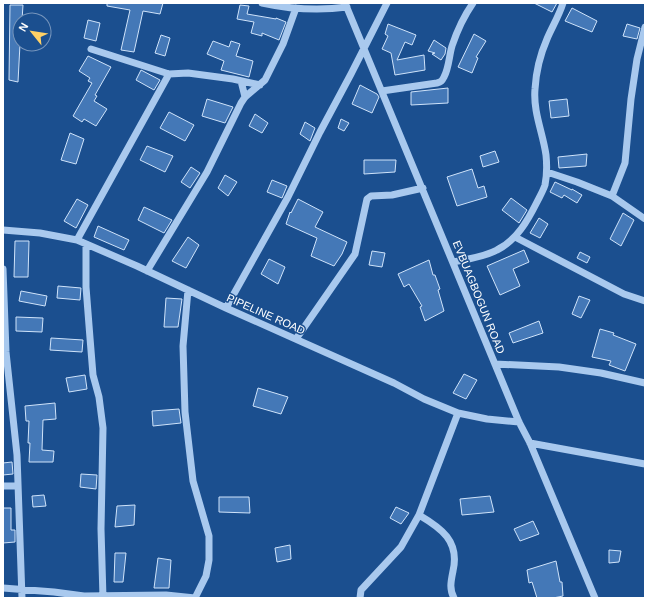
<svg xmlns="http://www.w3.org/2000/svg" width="648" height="601" font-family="Helvetica,sans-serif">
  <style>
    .building { fill: #4478b7; stroke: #cfe3fa }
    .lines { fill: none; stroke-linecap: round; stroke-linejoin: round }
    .minor { stroke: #a9c9ee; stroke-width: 7 }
    .labels { text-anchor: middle; stroke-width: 3; stroke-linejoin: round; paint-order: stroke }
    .street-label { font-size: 11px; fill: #fff; stroke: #1b4f8f }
  </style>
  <rect width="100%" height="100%" fill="#1b4f8f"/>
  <path class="building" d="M 107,3 L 163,3 L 160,14 L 143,11 L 134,52 L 121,50 L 130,10 L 107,6 Z
    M 534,3 L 557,3 L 552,12 Z
    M 10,5 L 23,5 L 22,20 L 20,20 L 20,44 L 18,82 L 9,80 Z
    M 240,5 L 249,6 L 247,14 L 276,19 L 276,18 L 286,22 L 279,40 L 262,33 L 262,36 L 251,33 L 254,22 L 237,19 Z
    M 572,8 L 597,21 L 592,32 L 565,21 Z
    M 88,20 L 100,23 L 96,41 L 84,38 Z
    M 388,24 L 416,35 L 412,45 L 405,42 L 397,60 L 424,55 L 425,70 L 395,75 L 391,53 L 382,49 L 388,36 L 385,34 Z
    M 627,24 L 640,28 L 637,39 L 623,36 Z
    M 474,34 L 486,41 L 476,57 L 478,58 L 472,73 L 458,67 Z
    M 161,35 L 170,38 L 165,56 L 155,53 Z
    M 434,40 L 446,48 L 445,54 L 441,60 L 432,54 L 435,53 L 428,51 Z
    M 213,41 L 229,47 L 231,41 L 240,44 L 236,56 L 253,61 L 249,77 L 221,70 L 224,61 L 207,54 Z
    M 88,56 L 111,67 L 95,95 L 97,96 L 94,101 L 107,109 L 96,126 L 84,119 L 82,122 L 73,116 L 92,83 L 88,81 L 90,78 L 79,71 Z
    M 141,70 L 160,80 L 154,90 L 136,80 Z
    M 360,85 L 377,94 L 379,97 L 372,113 L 352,104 Z
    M 448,88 L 448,103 L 411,105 L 411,92 Z
    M 207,99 L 233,107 L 225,123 L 202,116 Z
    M 567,99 L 569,116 L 551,118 L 549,101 Z
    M 169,112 L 194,125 L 185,141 L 160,128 Z
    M 255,114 L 268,123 L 262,133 L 249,126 Z
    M 341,119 L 349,123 L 344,131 L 338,128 Z
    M 305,122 L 315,128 L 310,141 L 300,134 Z
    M 70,133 L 84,139 L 76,164 L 61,160 Z
    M 147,146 L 173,156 L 165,172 L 140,160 Z
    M 495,151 L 499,162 L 483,167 L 480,156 Z
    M 587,154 L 586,166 L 559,168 L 558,157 Z
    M 364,160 L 396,160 L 395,172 L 364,174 Z
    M 191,167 L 200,173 L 190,188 L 181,182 Z
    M 472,169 L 478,188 L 484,186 L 487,197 L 457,206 L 447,177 Z
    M 225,175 L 237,182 L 228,196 L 218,188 Z
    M 272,180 L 287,186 L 282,198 L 267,192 Z
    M 555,182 L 572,190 L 572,189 L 582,195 L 577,203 L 564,195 L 562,198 L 550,192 Z
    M 511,198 L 527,210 L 519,223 L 502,210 Z
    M 77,199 L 88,205 L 76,228 L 64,221 Z
    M 298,199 L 323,212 L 315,227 L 347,242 L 342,254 L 334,266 L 311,256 L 317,238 L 286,224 L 290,212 L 291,213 Z
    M 144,207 L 172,220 L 164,233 L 138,220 Z
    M 623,213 L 634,220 L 621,246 L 610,239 Z
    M 539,218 L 548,224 L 540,238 L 530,233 Z
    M 98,226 L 129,240 L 124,250 L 94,237 Z
    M 188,237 L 199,245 L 186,268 L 172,261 Z
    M 15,241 L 29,241 L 28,277 L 14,277 Z
    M 524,250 L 529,262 L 513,269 L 520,286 L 500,295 L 487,266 Z
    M 372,251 L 385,253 L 382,267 L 369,265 Z
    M 580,252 L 590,257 L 587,263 L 577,258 Z
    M 269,259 L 285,267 L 278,284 L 261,274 Z
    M 429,260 L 433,275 L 435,275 L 440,289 L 438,290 L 444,311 L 425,321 L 420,307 L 422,306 L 409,284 L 404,287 L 398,274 Z
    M 58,286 L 81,288 L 80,300 L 57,298 Z
    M 21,291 L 47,296 L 45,306 L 19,301 Z
    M 579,296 L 590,300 L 581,318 L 572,314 Z
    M 166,298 L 182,299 L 178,327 L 164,327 Z
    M 16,317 L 43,318 L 42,332 L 16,331 Z
    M 539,321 L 543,333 L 513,343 L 509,333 Z
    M 600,329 L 614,333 L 613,335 L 636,344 L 625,371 L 609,365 L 611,361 L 592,357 Z
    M 51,338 L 83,340 L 82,352 L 50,350 Z
    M 464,374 L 477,380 L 466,399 L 453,393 Z
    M 85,375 L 87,389 L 69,392 L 66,378 Z
    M 258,388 L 288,397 L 281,414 L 253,406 Z
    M 55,403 L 56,419 L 43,420 L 42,450 L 54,451 L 53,462 L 29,462 L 30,443 L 28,443 L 29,421 L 26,421 L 25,406 Z
    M 179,409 L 181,423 L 153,426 L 152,411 Z
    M 12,462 L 13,474 L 3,475 L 3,463 Z
    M 81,474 L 97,475 L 96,489 L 80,487 Z
    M 44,495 L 46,506 L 33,507 L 32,496 Z
    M 490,496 L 494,512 L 462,515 L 460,499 Z
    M 219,497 L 249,497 L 250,513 L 219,512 Z
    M 135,505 L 134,525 L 115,527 L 117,506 Z
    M 396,507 L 409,513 L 401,524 L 390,518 Z
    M 3,508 L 11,508 L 11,530 L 15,530 L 15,542 L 3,543 Z
    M 533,521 L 539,534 L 520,541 L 514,529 Z
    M 290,545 L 291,559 L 277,562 L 275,548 Z
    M 609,550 L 621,551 L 619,562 L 609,563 Z
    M 115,553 L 126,553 L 123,582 L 114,582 Z
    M 158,558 L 171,560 L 169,588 L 154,588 Z
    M 556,561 L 560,582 L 562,582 L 563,596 L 553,598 L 537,598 L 532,582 L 529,583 L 527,570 Z"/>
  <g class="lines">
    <path class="minor" d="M 262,3 C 290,9 319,11 347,7
      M 345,3 L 519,422 L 530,443 L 595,598
      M 91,49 L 169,74 L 188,73 L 233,79 L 260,85
      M 241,81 L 245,97
      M 382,91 L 437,83 C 441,82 442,81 444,77 C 449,68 449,56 452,46 C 457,31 464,16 473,3
      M 547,172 L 577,182 L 612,196 L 645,219
      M 612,196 L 625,163 L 631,99 L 637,59 L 645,27
      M 3,230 L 40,233 L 77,240 L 137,266 L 226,308 L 394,383 L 424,399 L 458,413 L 487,419 L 519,422
      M 515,237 L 624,294 L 645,301
      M 77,240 L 169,74
      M 86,244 L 86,287 L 90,338 L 93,375 L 99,397 L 103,428 L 101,529 L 103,598
      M 453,262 C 468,259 484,257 497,250 C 517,240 528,220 537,202 C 540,196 543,191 545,185 C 547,175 547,165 546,155 C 543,133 533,112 535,89 C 536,72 540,55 547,39 C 552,27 559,16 563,3
      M 3,269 L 6,352 L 17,455 L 22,598
      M 147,271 L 207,172 L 241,103 L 245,97 L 265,80 L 283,44 L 296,8
      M 188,290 L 183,346 L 185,412 L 193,481 L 209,536 L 209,560 L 206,576 L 195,598
      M 226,308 L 288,197 L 320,132 L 351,74 L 387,3
      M 296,339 L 355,254 L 367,199 L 371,196 L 392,195 L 423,188
      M 495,364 L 559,367 L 601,373 L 645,383
      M 530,443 L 645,464
      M 3,486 L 18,486
      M 3,588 L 54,592 L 84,596 L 166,595 L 195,598
      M 360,598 L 361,590 L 401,547 L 419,515
      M 454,598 C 449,589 451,581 453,571 C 460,541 441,528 419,515 L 458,413"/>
  </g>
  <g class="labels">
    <g class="street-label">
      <text transform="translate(479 297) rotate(68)" y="4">EVBUAGBOGUN ROAD</text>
      <text transform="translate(266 314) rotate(24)" y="4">PIPELINE ROAD</text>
    </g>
  </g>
  <rect width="648" height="601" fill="none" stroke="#ffffff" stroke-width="8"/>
  <g transform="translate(32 32) rotate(300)"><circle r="19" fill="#1b4f8f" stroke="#7695bc"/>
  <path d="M0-3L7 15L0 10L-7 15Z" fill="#ffd166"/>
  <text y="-6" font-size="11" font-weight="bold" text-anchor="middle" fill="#ffffff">N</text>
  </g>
</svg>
